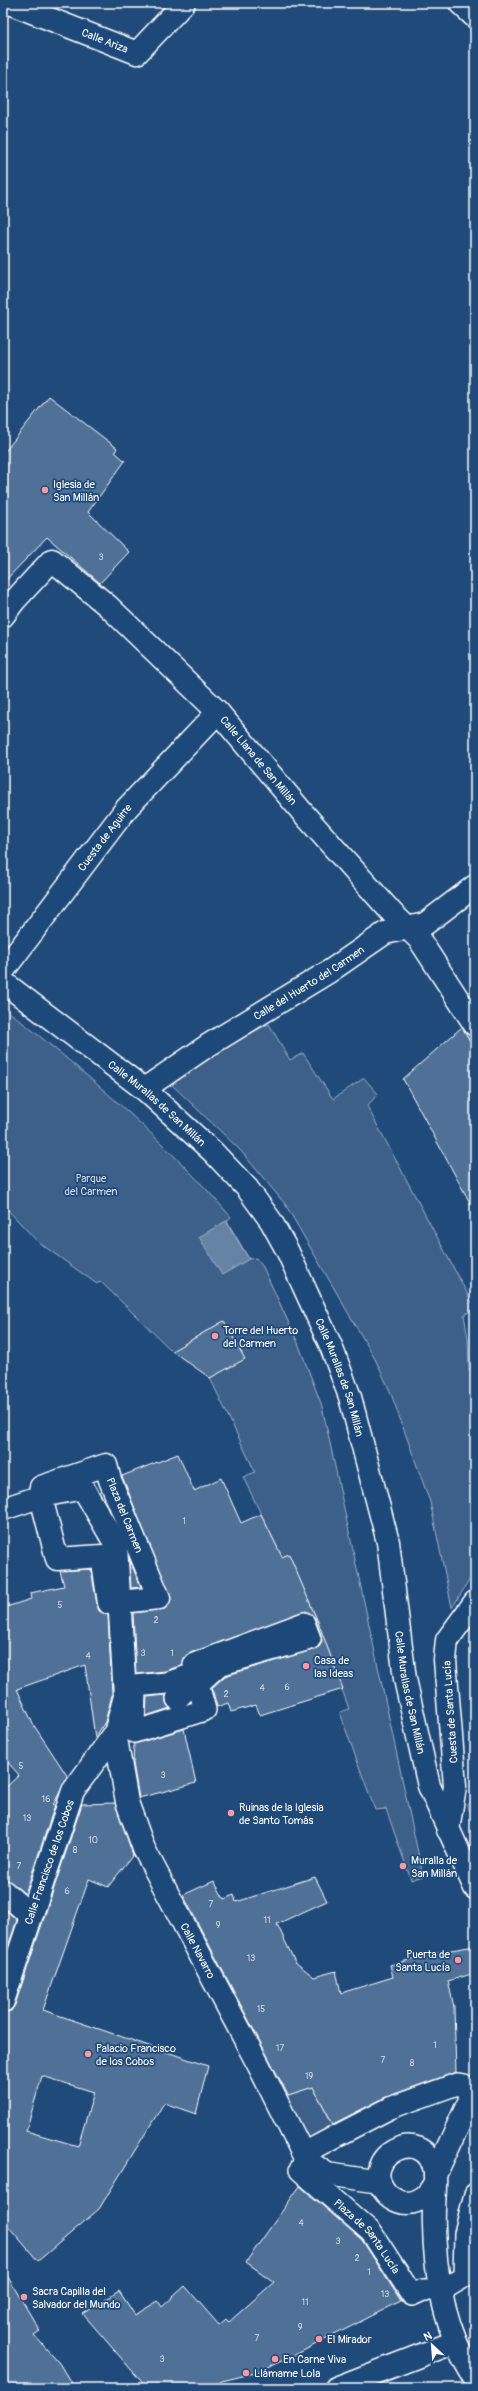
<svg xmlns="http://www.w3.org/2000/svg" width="478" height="2391" font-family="Pangolin,sans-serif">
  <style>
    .green { fill: #3c618b; stroke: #9eb0c5 }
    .water { fill: #6583a4; stroke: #a3b5c8 }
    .building { fill: #507197; stroke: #fff; fill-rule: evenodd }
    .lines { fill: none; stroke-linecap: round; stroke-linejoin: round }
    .pedestrian-casing { stroke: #fff; stroke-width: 24 }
    .minor-casing { stroke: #fff; stroke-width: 25 }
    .pedestrian { stroke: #1f4a7a; stroke-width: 21 }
    .minor { stroke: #1f4a7a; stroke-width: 22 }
    .poi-dot { fill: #ff9aa2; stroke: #1f4a7a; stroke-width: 1.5 }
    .labels { text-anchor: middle; stroke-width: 3.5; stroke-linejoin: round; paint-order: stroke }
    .number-label { font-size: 9px; fill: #d3dce5 }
    .street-label { font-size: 11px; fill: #fff; stroke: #1f4a7a }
    .poi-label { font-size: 11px; fill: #fff; stroke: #1f4a7a; text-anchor: start }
    .park-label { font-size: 11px; fill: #d8dfe8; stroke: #1f4a7a }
  </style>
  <rect width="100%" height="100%" fill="#1f4a7a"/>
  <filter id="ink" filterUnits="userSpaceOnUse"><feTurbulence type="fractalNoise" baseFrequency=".025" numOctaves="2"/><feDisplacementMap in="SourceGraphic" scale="8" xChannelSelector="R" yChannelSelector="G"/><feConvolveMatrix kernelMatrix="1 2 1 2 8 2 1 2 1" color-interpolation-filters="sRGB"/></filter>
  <g filter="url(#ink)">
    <path class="green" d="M 3,1007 C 82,1069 165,1140 231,1217 L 227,1221 L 249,1259 L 256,1258 L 263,1267 L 298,1343 L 322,1406 L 423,1876 L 411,1880 L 386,1809 L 375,1810 L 344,1725 L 340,1712 L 349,1709 L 318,1622 L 289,1555 L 282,1557 L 243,1477 L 255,1472 L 210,1378 L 244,1359 L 224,1321 L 172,1351 L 100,1281 L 97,1284 L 38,1242 L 3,1205 Z
      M 269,1024 L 290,1060 L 303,1053 L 333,1099 L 364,1078 L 378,1094 L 367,1106 L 475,1308 L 464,1315 L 468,1338 L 469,1371 L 475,1370 L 475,1571 L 452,1608 L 430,1502 L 390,1391 L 375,1359 L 285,1204 L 240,1150 L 170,1083 L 214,1051 Z
      M 475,1797 L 475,1819 L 467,1806 Z
      M 313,2087 L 338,2135 L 310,2150 L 282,2097 Z"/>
    <path class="water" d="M 226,1221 L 249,1259 L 222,1275 L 199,1237 Z"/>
    <path class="building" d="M 49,396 L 117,448 L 115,452 L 125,461 L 88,512 L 129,552 L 100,583 L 47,537 L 3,583 L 3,454 Z
      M 462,1027 L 475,1050 L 475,1212 L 403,1079 Z
      M 224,1321 L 245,1359 L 210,1378 L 172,1351 Z
      M 178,1454 L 194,1491 L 221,1478 L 241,1523 L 261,1514 L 282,1557 L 289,1554 L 318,1622 L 343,1689 L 260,1715 L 256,1705 L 231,1712 L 228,1703 L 217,1707 L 212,1688 L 225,1676 L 319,1647 L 322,1642 L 321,1635 L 315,1618 L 306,1611 L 190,1653 L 185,1657 L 182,1665 L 165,1671 L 136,1674 L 133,1613 L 165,1609 L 171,1599 L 122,1476 Z
      M 129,1559 L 141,1587 L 131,1588 Z
      M 91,1569 L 97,1605 L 99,1611 L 108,1615 L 112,1695 L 105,1722 L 95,1738 L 85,1665 L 17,1689 L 33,1724 L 68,1777 L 53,1805 L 55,1805 L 25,1894 L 11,1882 L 3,1879 L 3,1790 L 19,1775 L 3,1757 L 3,1608 L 31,1599 L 30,1593 L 64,1586 L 60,1571 Z
      M 166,1695 L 166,1702 L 170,1708 L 146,1716 L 147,1697 Z
      M 184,1729 L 196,1783 L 139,1798 L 133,1763 L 134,1744 Z
      M 115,1803 L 133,1855 L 108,1887 L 89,1879 L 43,2010 L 208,2066 L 196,2114 L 164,2103 L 99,2209 L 38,2261 L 3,2220 L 3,2013 L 11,2011 L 15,2005 L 82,1804 ZM 42,2076 L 94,2092 L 78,2146 L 26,2131 Z
      M 315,1877 L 327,1901 L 277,1924 L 295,1962 L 314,1977 L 336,1971 L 341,1993 L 393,1977 L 390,1965 L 439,1952 L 475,1946 L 475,1973 L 448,1981 L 454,2007 L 456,2072 L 386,2097 L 333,2124 L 313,2087 L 288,2095 L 183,1895 L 214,1881 L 224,1899 L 234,1895 L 236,1902 Z
      M 3,1908 L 17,1920 L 3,1961 Z
      M 300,2186 L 362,2240 L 401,2301 L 295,2355 L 255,2373 L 222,2381 L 211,2388 L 147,2388 L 83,2314 L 119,2291 L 135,2315 L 158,2301 L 162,2307 L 185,2286 L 219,2325 L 226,2319 L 229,2322 L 274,2282 L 246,2262 Z
      M 3,2269 L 40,2331 L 34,2335 L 59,2363 L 74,2388 L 3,2388 Z"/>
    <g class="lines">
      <g class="pedestrian-casing">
        <g id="pedestrian">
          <path d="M 304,1623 L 310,1639 L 219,1665 L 198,1684 L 205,1710 L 134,1732 L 135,1686 L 167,1683 L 197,1673 L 194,1664 Z"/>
          <path d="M 177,1699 L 202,1674"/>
          <path id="s1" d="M 475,2102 L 464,2085 L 457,2084 L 390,2108 L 338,2135 L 310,2150 L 300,2170 L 371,2232 L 412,2295 L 423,2290 L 442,2290 L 464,2277 L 465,2233 L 475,2194"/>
        </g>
      </g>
      <g class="minor-casing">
        <g id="minor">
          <path id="s2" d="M 9,3 L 137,53 L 184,3"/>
          <path d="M 460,3 L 475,17"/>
          <path id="s3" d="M 3,616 L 15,600 L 52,560 L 108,606 L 218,712 L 303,813 L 393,914 L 419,939 L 475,1025"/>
          <path id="s4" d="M 3,971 L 126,809 L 218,712"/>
          <path id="s5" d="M 3,982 L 144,1089 L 213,1152 L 247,1188 L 271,1221 L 287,1250 L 331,1346 L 350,1397 L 388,1542 L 405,1679 L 429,1786 L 475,1888"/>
          <path id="s6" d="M 144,1089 L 207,1046 L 330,971 L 385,933 L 425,924 L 475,886"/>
          <path d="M 106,1465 L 110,1480 L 159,1598 L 109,1603 L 102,1556 L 57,1559 L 43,1505 L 41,1487 Z"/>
          <path d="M 3,1509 L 42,1496 L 83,1488 L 116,1545 L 125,1696 L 115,1733 L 73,1791 L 3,2001"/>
          <path id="s7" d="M 115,1733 L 127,1802 L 144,1849 L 259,2066 L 306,2160 L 327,2174 L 380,2182"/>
          <path d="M 448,1830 L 455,1786 L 445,1660 L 447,1640 L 475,1602"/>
          <path d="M 3,1891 L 31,1916"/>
          <path d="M 435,2175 L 475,2089"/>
          <path d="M 434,2184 C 428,2195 421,2202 408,2203 C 400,2203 391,2199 386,2193 C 356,2158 424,2121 435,2171 C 436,2189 433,2207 434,2226 C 435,2278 446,2335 475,2378"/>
          <path d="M 336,2388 L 455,2342"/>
        </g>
      </g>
      <use href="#pedestrian" class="pedestrian"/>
      <use href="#minor" class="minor"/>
    </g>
  </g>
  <g class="poi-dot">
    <circle cx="45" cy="490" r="4"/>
    <circle cx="215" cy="1336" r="4"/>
    <circle cx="306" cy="1666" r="4"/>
    <circle cx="231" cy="1813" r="4"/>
    <circle cx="403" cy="1866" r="4"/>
    <circle cx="458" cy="1960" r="4"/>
    <circle cx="88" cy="2054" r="4"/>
    <circle cx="24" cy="2297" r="4"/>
    <circle cx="319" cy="2339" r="4"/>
    <circle cx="275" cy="2359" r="4"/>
    <circle cx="246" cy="2373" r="4"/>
  </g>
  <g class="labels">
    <g class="number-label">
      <text x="101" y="560">3</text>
      <text x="184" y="1524">1</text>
      <text x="60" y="1608">5</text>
      <text x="156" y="1623">2</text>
      <text x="143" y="1656">3</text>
      <text x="172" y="1656">1</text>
      <text x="88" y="1659">4</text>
      <text x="287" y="1690">6</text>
      <text x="262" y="1691">4</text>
      <text x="226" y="1697">2</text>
      <text x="21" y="1769">5</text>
      <text x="163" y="1778">3</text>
      <text x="46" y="1802">16</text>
      <text x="27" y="1821">13</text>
      <text x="93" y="1843">10</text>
      <text x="75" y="1853">8</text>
      <text x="19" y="1869">7</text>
      <text x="67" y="1894">6</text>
      <text x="211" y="1907">7</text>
      <text x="267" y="1923">11</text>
      <text x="218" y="1928">9</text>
      <text x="251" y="1961">13</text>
      <text x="261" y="2012">15</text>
      <text x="435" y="2048">1</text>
      <text x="280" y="2051">17</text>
      <text x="383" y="2063">7</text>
      <text x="412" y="2066">8</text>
      <text x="309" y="2079">19</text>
      <text x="301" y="2226">4</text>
      <text x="338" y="2244">3</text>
      <text x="357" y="2261">2</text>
      <text x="369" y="2275">1</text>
      <text x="385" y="2297">13</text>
      <text x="305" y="2305">11</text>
      <text x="300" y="2330">9</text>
      <text x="257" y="2341">7</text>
      <text x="162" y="2362">3</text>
    </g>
    <g class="street-label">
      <text dy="4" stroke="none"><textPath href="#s2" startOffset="103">Calle Ariza</textPath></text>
      <text dy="4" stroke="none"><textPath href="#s3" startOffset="363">Calle Llana de San Millán</textPath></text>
      <text dy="4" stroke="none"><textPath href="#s4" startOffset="168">Cuesta de Aguirre</textPath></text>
      <text dy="4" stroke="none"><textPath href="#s6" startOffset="196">Calle del Huerto del Carmen</textPath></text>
      <text dy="4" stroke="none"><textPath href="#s5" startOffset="196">Calle Murallas de San Millán</textPath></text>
      <text dy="4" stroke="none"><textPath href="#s5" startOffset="532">Calle Murallas de San Millán</textPath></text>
      <text transform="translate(125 1515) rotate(68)" y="4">Plaza del Carmen</text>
      <text dy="4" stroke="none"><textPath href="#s5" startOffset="856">Calle Murallas de San Millán</textPath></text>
      <text transform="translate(450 1712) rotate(-94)" y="4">Cuesta de Santa Lucía</text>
      <text transform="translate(49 1862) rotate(-71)" y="4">Calle Francisco de los Cobos</text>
      <text dy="4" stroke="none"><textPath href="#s7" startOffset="235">Calle Navarro</textPath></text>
      <text dy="4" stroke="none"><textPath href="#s1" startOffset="306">Plaza de Santa Lucía</textPath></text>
    </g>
    <g class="poi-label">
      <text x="53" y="488">Iglesia de<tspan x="53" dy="13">San Millán</tspan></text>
      <text x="223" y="1334">Torre del Huerto<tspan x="223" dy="13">del Carmen</tspan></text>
      <text x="314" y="1664">Casa de<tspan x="314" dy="13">las Ideas</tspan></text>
      <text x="239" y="1811">Ruinas de la Iglesia<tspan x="239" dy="13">de Santo Tomás</tspan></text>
      <text x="411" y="1864">Muralla de<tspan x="411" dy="13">San Millán</tspan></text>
      <text x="450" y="1958" text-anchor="end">Puerta de<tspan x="450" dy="13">Santa Lucía</tspan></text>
      <text x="96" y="2052">Palacio Francisco<tspan x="96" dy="13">de los Cobos</tspan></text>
      <text x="32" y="2295">Sacra Capilla del<tspan x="32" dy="13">Salvador del Mundo</tspan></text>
      <text x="327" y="2343">El Mirador</text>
      <text x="283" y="2363">En Carne Viva</text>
      <text x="254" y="2377">Llámame Lola</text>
    </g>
    <g class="park-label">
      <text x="91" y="1182">Parque<tspan x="91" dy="13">del Carmen</tspan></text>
    </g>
  </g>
  <rect width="478" height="2391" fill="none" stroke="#1f4a7a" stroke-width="16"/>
  <rect x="8" y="8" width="462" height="2375" fill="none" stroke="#fff" stroke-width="1.5" filter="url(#ink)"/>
  <g transform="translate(432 2345) rotate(334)" stroke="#1f4a7a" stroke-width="3" paint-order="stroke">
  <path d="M0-3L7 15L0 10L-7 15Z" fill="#ffffff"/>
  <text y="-6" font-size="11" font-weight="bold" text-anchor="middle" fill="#ffffff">N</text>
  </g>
</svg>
